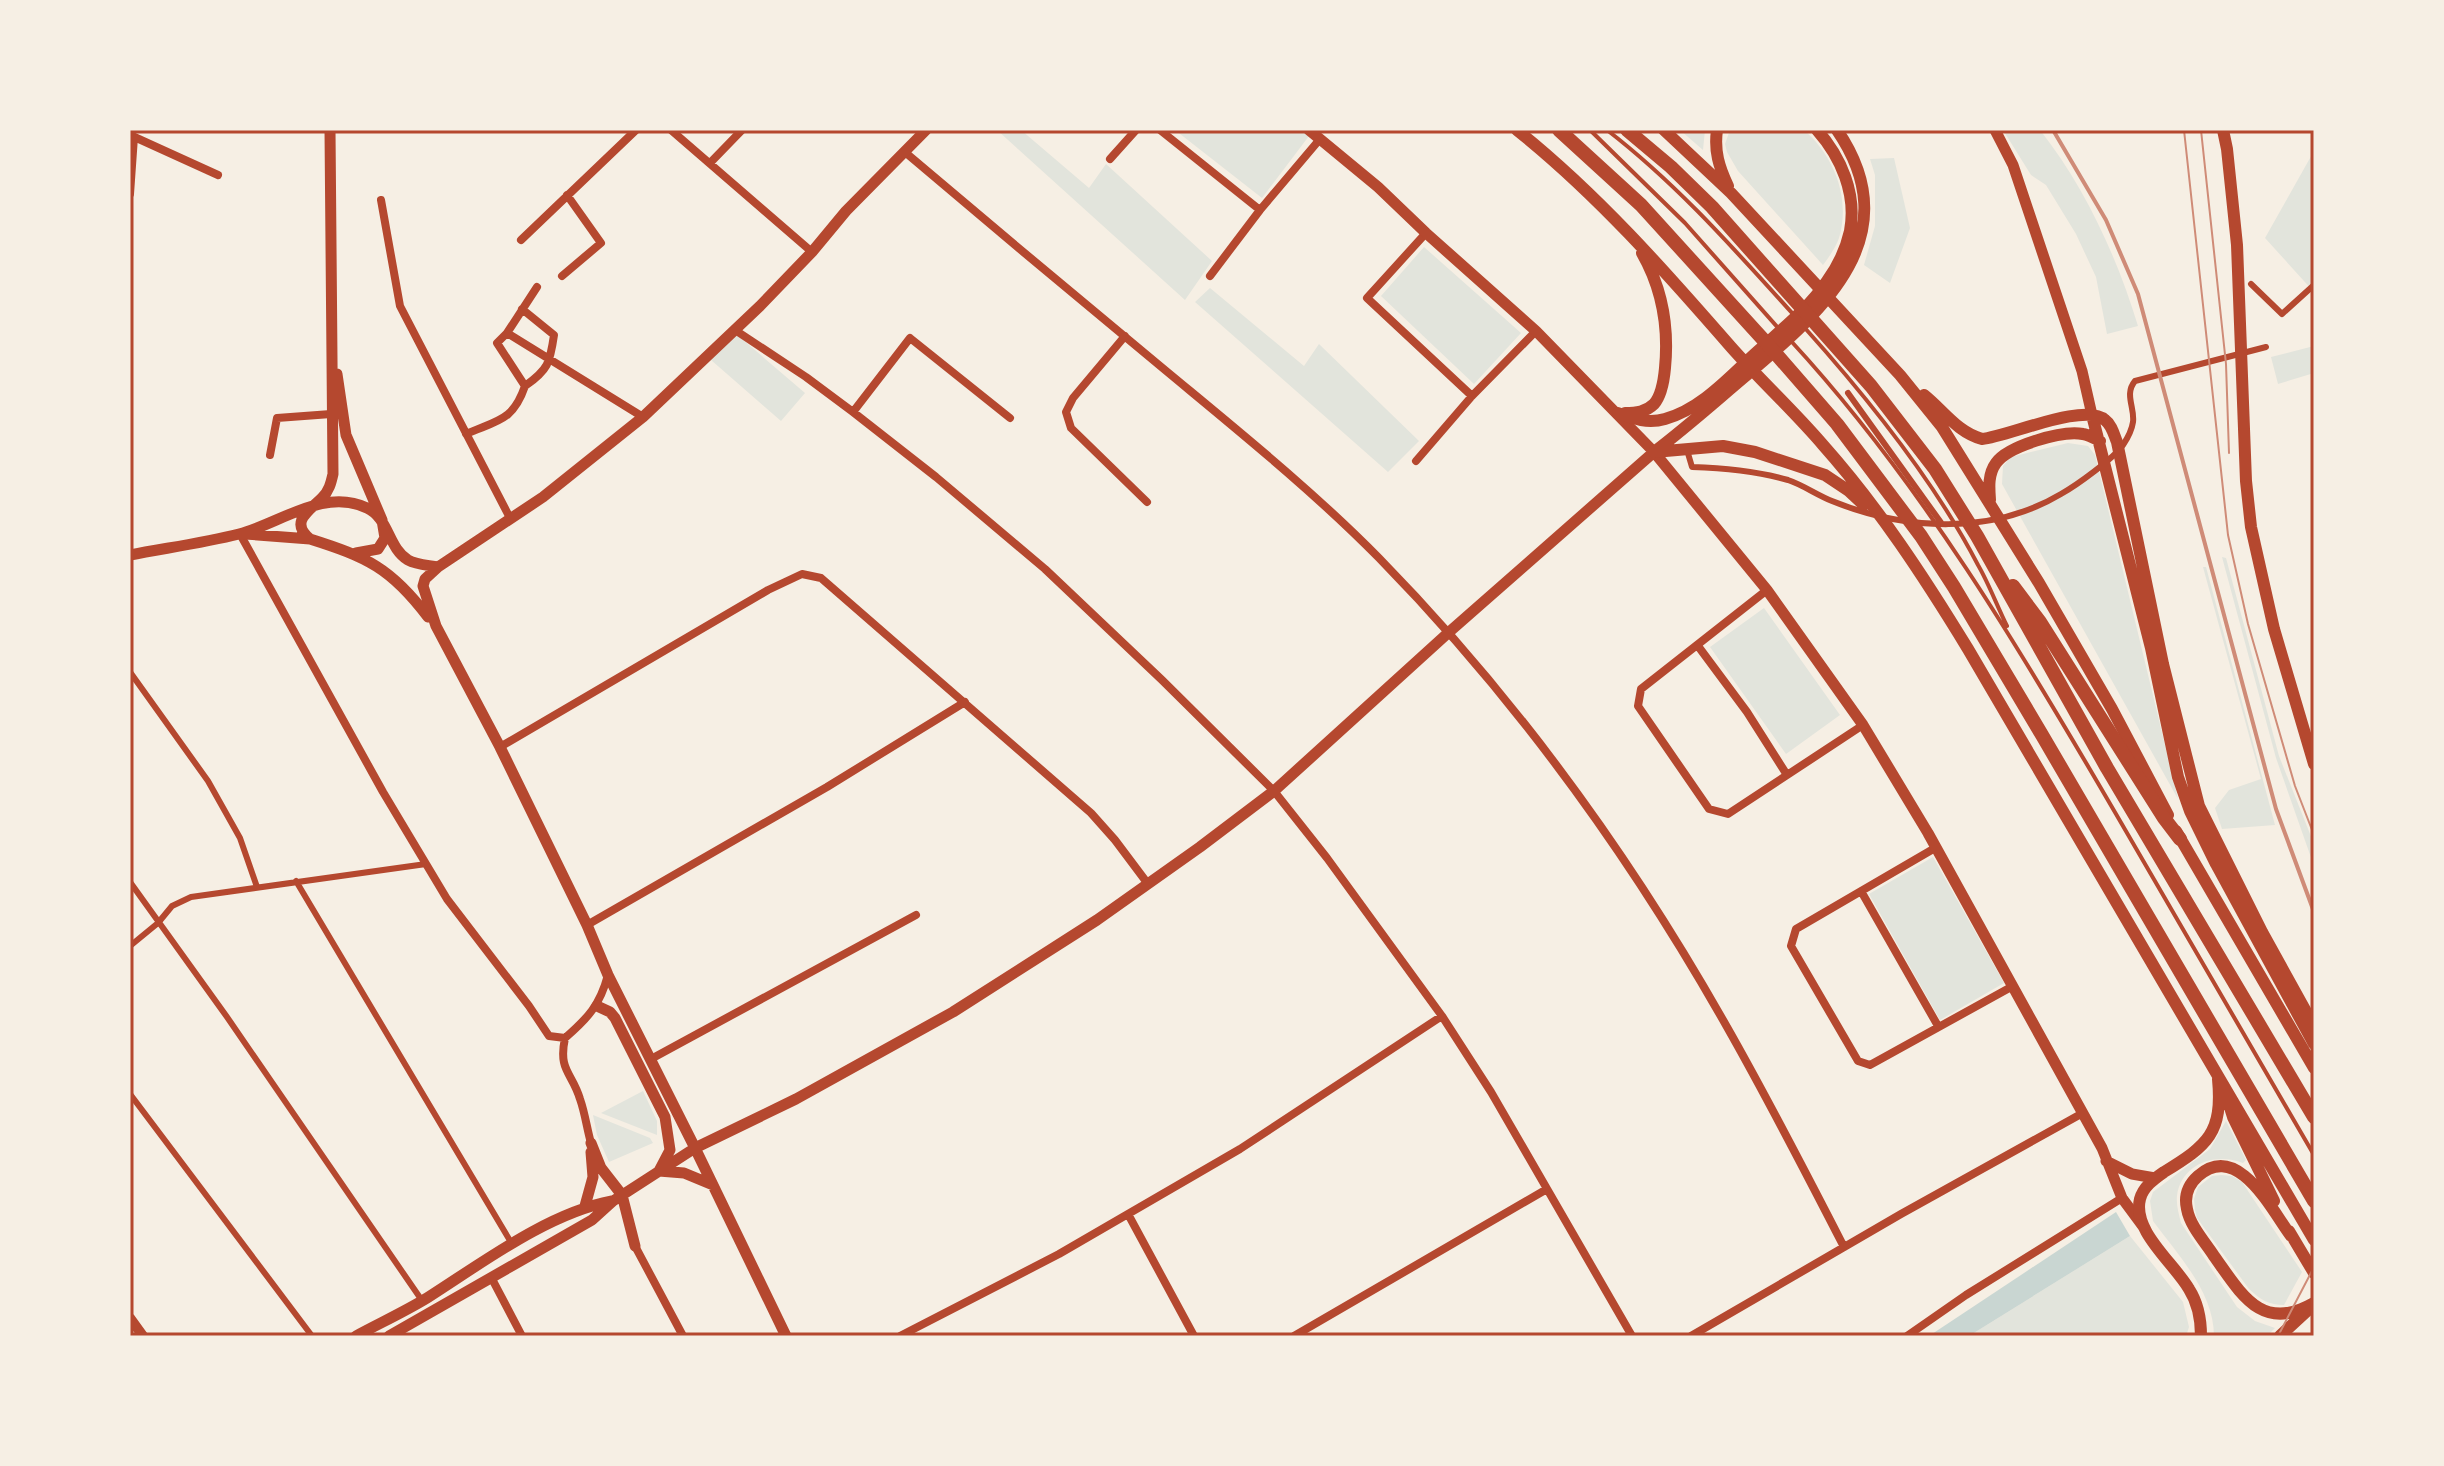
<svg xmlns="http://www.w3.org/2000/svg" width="2444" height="1466" font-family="'Asap Condensed',sans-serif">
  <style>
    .green { fill: #e2e4dc }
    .water { fill: #c9d6d2 }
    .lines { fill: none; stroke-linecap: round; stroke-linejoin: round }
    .service { stroke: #b5482f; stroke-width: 4 }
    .pedestrian { stroke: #b5482f; stroke-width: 6 }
    .minor { stroke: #b5482f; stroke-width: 8 }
    .tertiary { stroke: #b5482f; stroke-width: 10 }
    .secondary { stroke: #b5482f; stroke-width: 11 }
    .primary { stroke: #b5482f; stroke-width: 12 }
    .trunk { stroke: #b5482f; stroke-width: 14 }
    .tram { stroke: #cf8b77; stroke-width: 2 }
    .rail { stroke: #cf8b77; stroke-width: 4 }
    .neatline { fill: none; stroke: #b5482f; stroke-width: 3 }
  </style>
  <rect width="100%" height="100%" fill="#f6efe4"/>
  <path class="green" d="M 997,130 L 1021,130 L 1089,188 L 1106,164 L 1212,261 L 1185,300 Z
    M 1175,130 L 1301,130 L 1309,136 L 1262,198 Z
    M 1680,130 L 1705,130 L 1703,150 Z
    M 1730,130 L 1804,130 C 1834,156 1851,198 1839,238 C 1836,247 1829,257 1823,265 L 1738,171 L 1727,152 L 1725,144 Z
    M 2003,130 L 2040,130 C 2085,187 2117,257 2138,326 L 2107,334 L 2096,277 L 2076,234 L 2046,185 L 2031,175 Z
    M 2314,151 L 2314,292 L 2265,238 Z
    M 1894,158 L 1910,228 L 1890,283 L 1864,265 L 1875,226 L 1875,175 L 1870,159 Z
    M 1424,247 L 1521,333 L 1474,384 L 1381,296 Z
    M 1210,288 L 1304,366 L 1319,344 L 1419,441 L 1388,472 L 1195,302 Z
    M 735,333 L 805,393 L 781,421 L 711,360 Z
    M 2314,346 L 2314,373 L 2278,384 L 2271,357 Z
    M 2068,443 L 2088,446 L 2095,455 L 2178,799 L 2002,484 L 2003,466 L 2011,457 Z
    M 2222,557 L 2226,558 L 2279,756 L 2314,844 L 2314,866 L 2276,758 Z
    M 2203,567 L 2206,567 L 2275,825 L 2222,829 L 2215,808 L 2229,790 L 2261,779 Z
    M 1764,608 L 1840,715 L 1786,754 L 1710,647 Z
    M 1933,857 L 2004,983 L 1940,1020 L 1869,894 Z
    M 643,1091 L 657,1121 L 657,1135 L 601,1113 Z
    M 593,1115 L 650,1138 L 653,1143 L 609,1162 L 597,1135 Z
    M 2226,1121 L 2246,1160 L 2243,1163 C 2215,1152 2181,1164 2177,1196 C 2176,1205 2179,1214 2181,1223 L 2237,1307 L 2255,1321 L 2275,1328 L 2267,1336 L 2214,1336 C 2214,1292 2178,1255 2153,1221 L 2150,1201 L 2153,1192 L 2210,1149 Z
    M 2221,1175 L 2232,1176 L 2242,1182 L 2302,1272 L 2284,1305 C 2269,1305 2261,1300 2249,1289 L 2197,1218 L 2195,1210 L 2194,1199 L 2198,1187 L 2212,1176 Z
    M 2130,1236 L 2183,1302 L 2189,1327 L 2186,1336 L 1969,1336 Z"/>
  <path class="water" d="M 2116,1212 L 2130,1236 L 1969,1336 L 1929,1336 Z"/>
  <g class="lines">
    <path class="service" d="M 1590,130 L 1685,223 L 1779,329
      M 1607,130 C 1677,184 1734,249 1793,314
      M 1804,327 C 1866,396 1935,482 1978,565 C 1989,584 1997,606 2007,626
      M 1791,341 C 1921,482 2020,649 2116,814 C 2182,928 2248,1041 2314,1155"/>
    <path class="pedestrian" d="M 2251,284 L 2282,314 L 2314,285
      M 1848,393 L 1942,524
      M 1687,450 L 1692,467 C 1724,468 1757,471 1788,480 C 1803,485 1817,495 1832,501 C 1906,531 1992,535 2061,494 C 2077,485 2113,459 2123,445 C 2127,439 2132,429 2133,422 C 2135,408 2124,394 2135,381 L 2266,347
      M 130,672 L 208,781 L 240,838 L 257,887
      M 296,881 L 512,1244
      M 130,882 L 227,1017 L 423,1302
      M 130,946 L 158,923 L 172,906 L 191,897 L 426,864
      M 130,1094 L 312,1336"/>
    <path class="minor" d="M 671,130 L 812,252
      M 1160,130 L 1260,210
      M 130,135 L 218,175
      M 906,153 C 986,221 1066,288 1147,355 C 1226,421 1307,485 1379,558 C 1515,697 1631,857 1727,1027 C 1768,1099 1806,1173 1844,1247
      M 1110,159 L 1136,130
      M 710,163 L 742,130
      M 130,194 L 134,137
      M 381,200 L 400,306 L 510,518
      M 1426,233 L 1367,298 L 1472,396
      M 521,240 L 636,130
      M 562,276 L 601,243 L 567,195
      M 1210,276 L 1260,210 L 1320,139
      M 522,309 L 554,335 C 550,363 548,370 525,386
      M 735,330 L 806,377 L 853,412 L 936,477 L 1045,569 L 1162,680 L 1274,791 L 1327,858 L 1442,1016 L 1491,1092 L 1632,1336
      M 507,333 L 537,287
      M 1125,336 L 1073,398 L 1066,412 L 1071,428 L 1147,502
      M 853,412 L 910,338 L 1010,418
      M 466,434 C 498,420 513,421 525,386 L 497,343 L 507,333 L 643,417
      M 270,455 L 277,418 L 331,414
      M 1416,461 L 1472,396 L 1536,331
      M 240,534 L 383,792 L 447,899 L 529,1006 L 549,1036 L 565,1038 C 588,1018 600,1005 608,975
      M 1767,590 L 1641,689 L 1638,706 L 1709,809 L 1728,814 L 1863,725
      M 1698,646 L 1747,712 L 1787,775
      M 500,747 L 768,590 L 802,574 L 821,578 L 1091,813 L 1115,840 L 1148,884
      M 1935,848 L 1796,929 L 1791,946 L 1858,1061 L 1870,1065 L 2013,986
      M 1861,891 L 1938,1026
      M 587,925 L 827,787 L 965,702
      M 565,1038 C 558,1071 572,1072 580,1099 C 585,1113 587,1129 591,1143
      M 651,1059 L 916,915
      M 1128,1214 L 1194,1336
      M 635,1246 L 683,1336
      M 491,1277 L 522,1336
      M 900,1336 L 1059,1254 L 1240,1149 L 1442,1016
      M 1294,1336 L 1547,1189
      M 1691,1336 L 1901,1214 L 2081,1114
      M 1907,1336 L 1966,1295 L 2122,1198"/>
    <path class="tertiary" d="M 130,1318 L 143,1336"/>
    <path class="secondary" d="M 330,130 L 333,474 C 331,483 329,491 322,498 C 309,511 289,522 310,539 C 367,557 391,568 428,617
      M 1309,130 L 1378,187 L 1426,233 L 1536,331 L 1654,452 L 1767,590 L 1863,725 L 1928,833 L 2102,1148 L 2122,1198 L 2142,1225
      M 1995,130 L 2013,165 L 2082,371 L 2092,415
      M 337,374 L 346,435 L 382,520 L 385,538 L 378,549 L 356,553
      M 245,534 L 310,539
      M 130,555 C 166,548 203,543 239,534 C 279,524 324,487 367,508 C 389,518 388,548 408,560 C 417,565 428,565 438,567
      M 597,1006 L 610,1012 L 615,1018 L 665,1117 L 670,1150 L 659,1171 L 684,1173 L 713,1185
      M 591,1143 L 601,1168 L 622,1195 L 635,1246
      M 2106,1161 L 2132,1174 L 2155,1178
      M 585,1206 L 593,1177 L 591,1152
      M 356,1336 C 380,1323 404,1312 427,1298 C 482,1263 548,1213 612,1201
      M 389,1336 L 592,1220 L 613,1201 L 695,1148 L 796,1099 L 953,1012 L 1097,920 L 1200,847 L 1274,791 L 1448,633 L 1654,452
      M 786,1336 L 695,1148 L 608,975 L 587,925 L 500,747 L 436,626 L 423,586 L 425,579 L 438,567 L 543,497 L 643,417 L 760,306 L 812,252 L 846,211 L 926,130"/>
    <path class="primary" d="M 1517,130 C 1597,194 1664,270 1731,347 C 1761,381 1794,411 1823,445 C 1879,508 1924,577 1968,649 L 2314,1240
      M 1664,130 L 1731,193 L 1900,375 L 1942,427 L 2039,583 L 2112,709 L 2168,815
      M 1717,130 C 1714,151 1719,167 1728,186
      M 2223,130 L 2227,149 L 2237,245 L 2246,481 L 2251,527 L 2274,629 L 2314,764
      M 1924,395 C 1944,411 1957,432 1982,439 C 2009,436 2085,402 2105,420 C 2112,425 2114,435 2117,442 L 2163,664 L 2199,806 L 2262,932 L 2314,1026
      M 1618,413 C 1634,419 1648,424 1665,419 C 1702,409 1731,375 1758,351 C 1782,329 1809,308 1827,281 C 1838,266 1846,249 1850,231 C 1857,194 1841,157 1817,130
      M 1625,413 C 1636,413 1646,412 1654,404 C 1662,395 1664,379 1665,368 C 1669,327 1662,288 1642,253
      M 2092,415 L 2151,648 L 2178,777 L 2190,811 L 2216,864 L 2314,1044
      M 1654,452 C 1687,427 1717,400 1748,374 C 1825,309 1909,235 1837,130
      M 1654,452 L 1723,446 L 1755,452 L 1825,475 L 1849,491 L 1864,505
      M 1990,500 C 1989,487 1988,474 1996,463 C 2008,446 2062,430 2083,434 C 2089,435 2094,438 2100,441
      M 2176,831 L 2314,1068
      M 2228,1101 L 2233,1117 L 2274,1201
      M 2289,1231 L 2314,1273
      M 2291,1236 C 2271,1209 2238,1141 2198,1176 C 2188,1185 2184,1196 2187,1209 C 2190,1226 2205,1242 2214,1256 C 2242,1295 2262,1333 2314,1303
      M 2201,1336 C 2201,1320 2198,1303 2189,1289 C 2174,1263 2132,1231 2140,1199 C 2143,1187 2154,1179 2164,1172 C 2208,1145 2223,1133 2218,1079
      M 2280,1336 L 2309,1309"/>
    <path class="trunk" d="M 1559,130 L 1641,205 L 1770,347 L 1837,424 L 1921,536 L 1954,587 L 2042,735 L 2314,1201
      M 1627,130 L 1671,167 L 1712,207 L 1871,386 L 1935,469 L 1977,536 L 2107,768 L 2314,1117
      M 2013,586 L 2040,622 L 2164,818 L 2180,839"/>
    <path class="tram" d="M 2184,130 L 2228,535 L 2248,624 L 2295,786 L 2314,835
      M 2201,130 L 2226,364 L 2229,453
      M 2278,1336 L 2314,1267"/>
    <path class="rail" d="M 2053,130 L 2106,220 L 2138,294 L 2276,809 L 2314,912"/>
  </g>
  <rect width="2444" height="1466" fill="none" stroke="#f6efe4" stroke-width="264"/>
  <rect x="132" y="132" width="2180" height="1202" class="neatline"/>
</svg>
